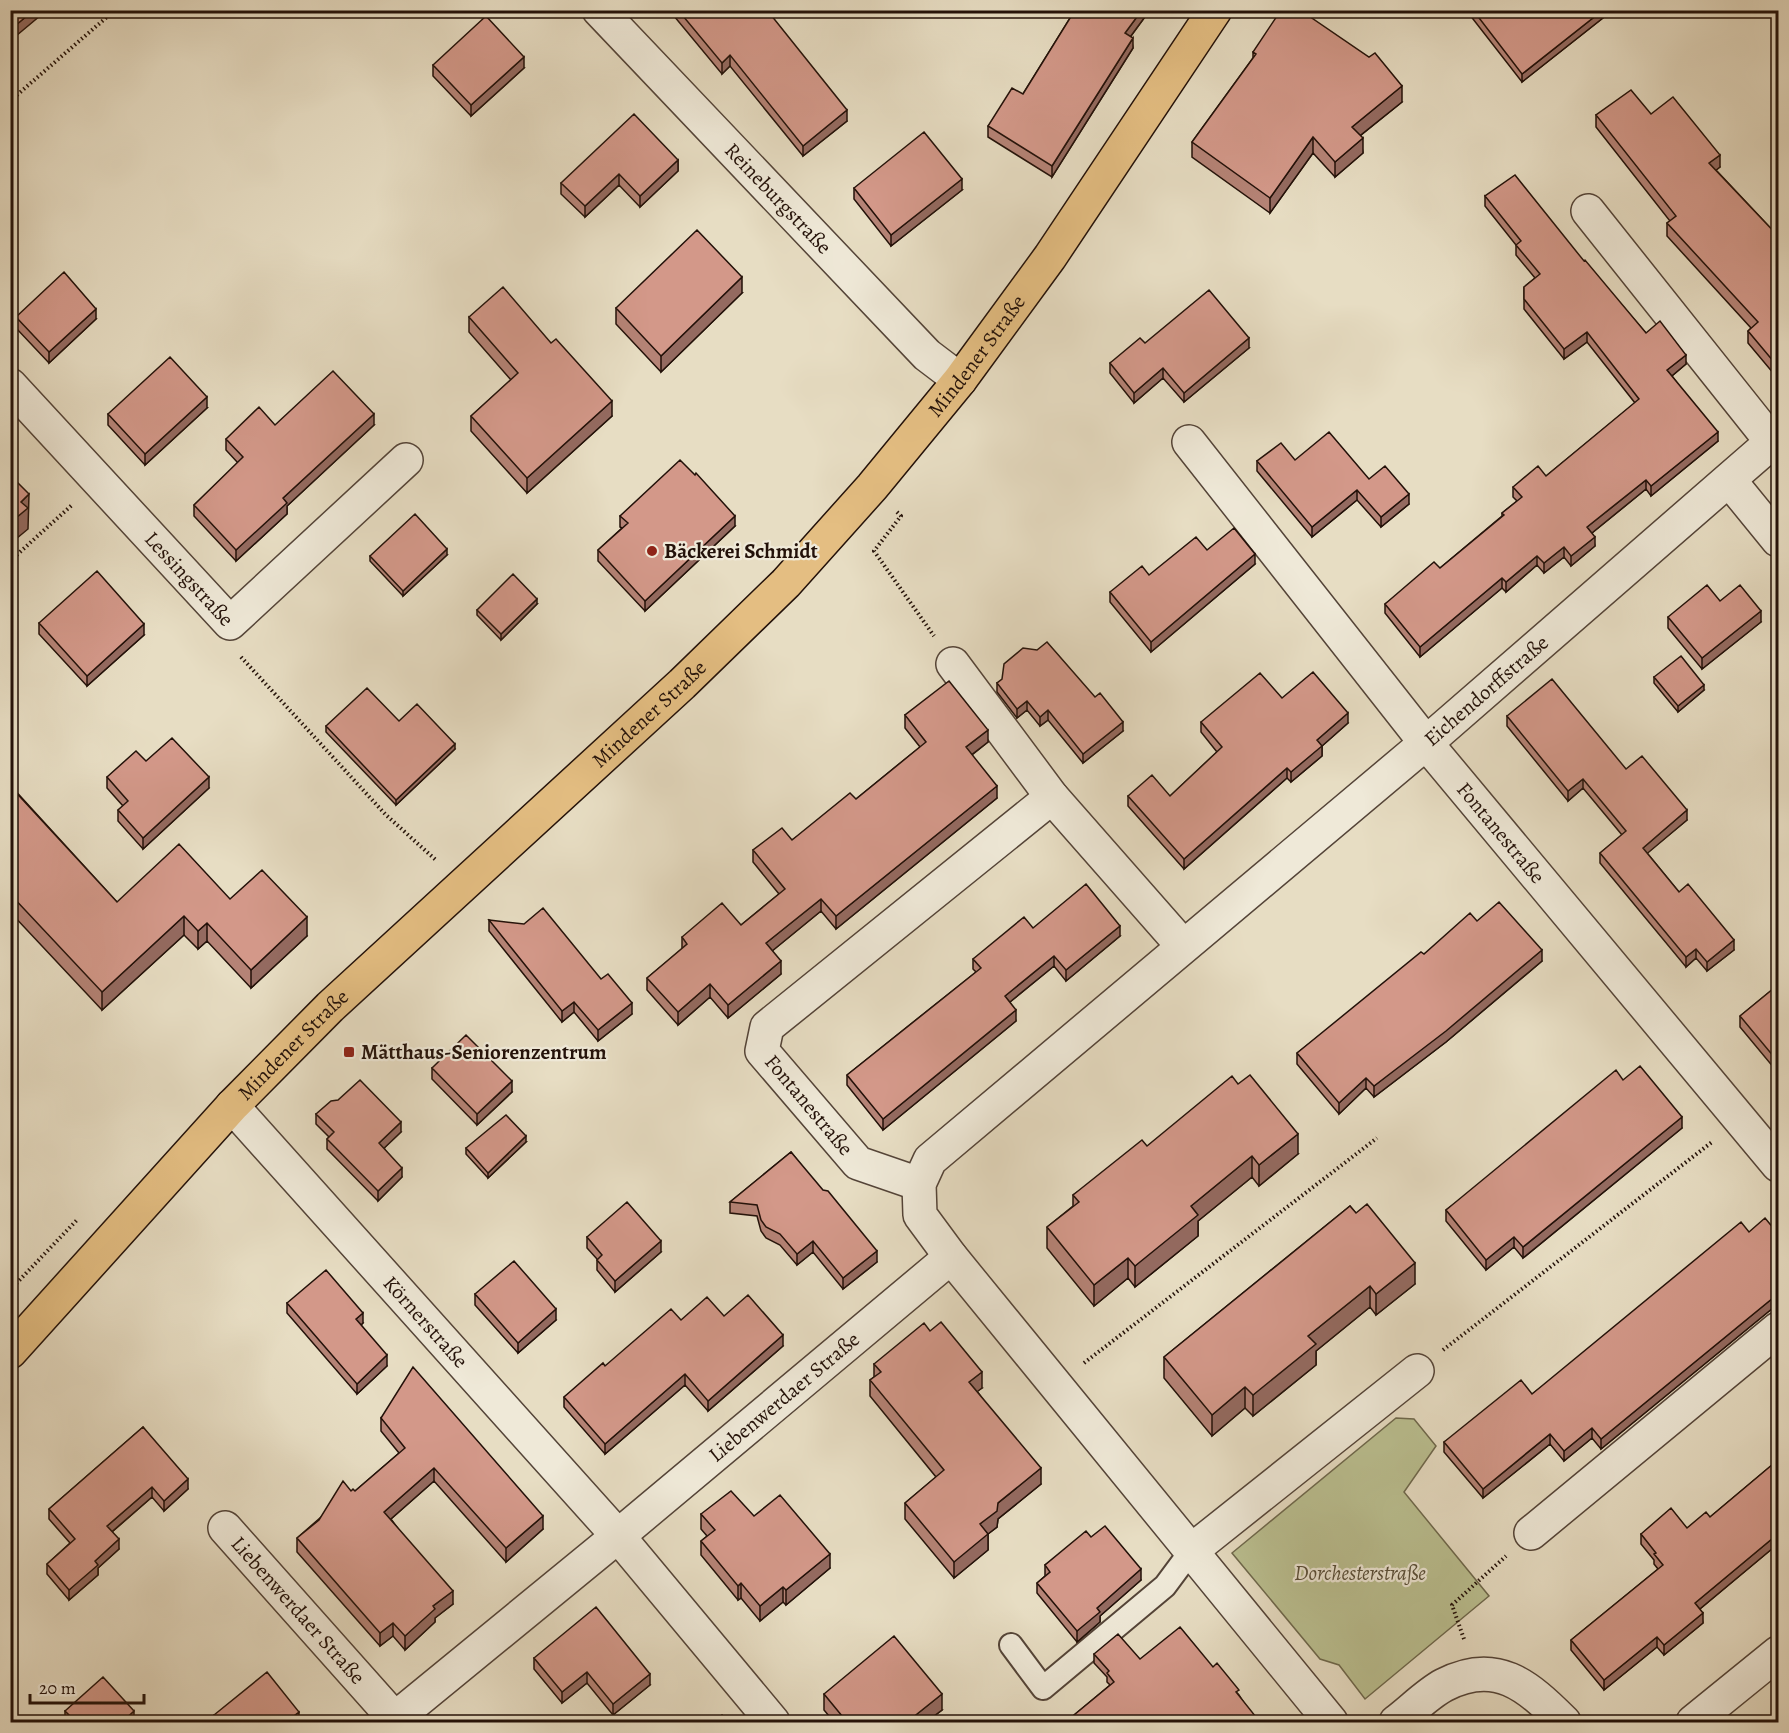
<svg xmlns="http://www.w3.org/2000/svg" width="1789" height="1733" font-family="Alegreya,serif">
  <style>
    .green { fill: #babf90; stroke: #6e684c; stroke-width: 1.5 }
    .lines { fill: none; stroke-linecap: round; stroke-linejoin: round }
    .lane-casing { stroke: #544438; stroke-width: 26 }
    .street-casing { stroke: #544438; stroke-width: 36 }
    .primary-casing { stroke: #231109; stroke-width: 36 }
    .path { stroke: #231109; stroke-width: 4; stroke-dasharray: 1.5 3; stroke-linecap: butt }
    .lane { stroke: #efe9d8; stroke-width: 22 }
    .street { stroke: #efe9d8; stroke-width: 33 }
    .primary { stroke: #e4be82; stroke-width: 33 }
    .wall { fill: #b58376; stroke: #231109; stroke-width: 1.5 }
    .shaded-wall { fill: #946a60; stroke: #231109; stroke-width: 1.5 }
    .building { fill: #d39889; stroke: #231109; stroke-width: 1.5 }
    .poi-dot { fill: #8f2418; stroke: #efe9d8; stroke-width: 2 }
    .labels { text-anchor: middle; stroke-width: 4.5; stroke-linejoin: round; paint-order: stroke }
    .street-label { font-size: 21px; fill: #231109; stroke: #efe9d8 }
    .poi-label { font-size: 21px; font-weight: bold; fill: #231109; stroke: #efe9d8; text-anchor: start }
    .park-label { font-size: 21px; font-style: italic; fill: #584e38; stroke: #efe9d8 }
  </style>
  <rect width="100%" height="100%" fill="#e7ddc3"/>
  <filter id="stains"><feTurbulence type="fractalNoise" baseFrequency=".00333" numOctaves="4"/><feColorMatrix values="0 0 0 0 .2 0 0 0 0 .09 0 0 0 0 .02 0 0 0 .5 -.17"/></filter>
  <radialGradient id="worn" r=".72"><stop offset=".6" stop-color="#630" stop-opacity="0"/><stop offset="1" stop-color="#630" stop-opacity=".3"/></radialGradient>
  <path class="green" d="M 1396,1418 L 1414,1419 L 1436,1446 L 1404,1492 L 1489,1596 L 1365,1699 L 1339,1665 L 1320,1659 L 1232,1553 Z"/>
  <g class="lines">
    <g class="lane-casing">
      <path id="lane" d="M 1011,1645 L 1043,1688 L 1165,1586 L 1191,1551"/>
    </g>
    <g class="street-casing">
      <g id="street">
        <path id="s1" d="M 599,10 L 927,355 L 960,380"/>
        <path id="s2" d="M 10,385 L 230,623 L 406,460"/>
        <path id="s3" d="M 1189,442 L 1426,743 L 1778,1165"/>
        <path d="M 1729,480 L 1778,540"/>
        <path d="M 953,664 L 1052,797 L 1183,946"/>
        <path id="s4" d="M 232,1106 L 618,1536 L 773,1722"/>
        <path d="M 919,1184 L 858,1163 L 762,1051 L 767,1027 L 1052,797"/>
        <path id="s5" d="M 225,1528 L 395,1719"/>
        <path d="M 1531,1533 L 1778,1329"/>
        <path d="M 1191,1551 L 1417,1371"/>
        <path id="s6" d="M 391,1722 L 618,1536 L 951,1257"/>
        <path id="s7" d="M 1331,1722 L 951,1257 L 920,1215 L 919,1184 L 930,1160 L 1426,743 L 1772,442 L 1588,211"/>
        <path d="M 1396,1722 C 1411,1711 1427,1694 1444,1685 C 1496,1658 1527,1685 1564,1722"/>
        <path d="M 1693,1722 L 1778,1653"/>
      </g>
    </g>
    <g class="primary-casing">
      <g id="primary">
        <path id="s8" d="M 10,1352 L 232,1106 L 330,1007 L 682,684 L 786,583 L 872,487 L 960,380 L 1050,257 L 1215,10"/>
      </g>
    </g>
    <path class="path" d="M 10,101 L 115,10
      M 897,512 L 901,516 L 874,551 L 934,636
      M 10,561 L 73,504
      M 241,657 L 386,815 L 437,861
      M 10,1290 L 77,1220
      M 1443,1350 L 1712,1142
      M 1084,1363 L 1377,1138
      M 1464,1639 L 1452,1605 L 1506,1556"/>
    <use href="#lane" class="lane"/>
    <use href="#street" class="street"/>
    <use href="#primary" class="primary"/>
  </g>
  <path class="wall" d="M 669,10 L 767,10 L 847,121 L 803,156 L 730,66 L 722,74 Z
    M 1075,10 L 1150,10 L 1131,36 L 1133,48 L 1052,177 L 988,137 L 988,126 L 1023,94 Z
    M 1466,10 L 1613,10 L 1522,82 Z
    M 1253,52 L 1402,102 L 1360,136 L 1363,153 L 1335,177 L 1313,153 L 1270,213 L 1192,157 L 1192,142 L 1253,58 Z
    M 433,65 L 524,68 L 471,116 L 433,76 Z
    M 1651,114 L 1720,167 L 1716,170 L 1779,237 L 1779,380 L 1748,343 L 1748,331 L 1751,328 L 1667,236 L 1667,223 L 1670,221 L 1596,127 L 1596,115 Z
    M 1779,118 L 1779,139 L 1776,135 L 1776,120 Z
    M 678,160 L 678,171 L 640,207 L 619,185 L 585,217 L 561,194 L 561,183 Z
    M 854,188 L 962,190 L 891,246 L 854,199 Z
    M 1485,196 L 1584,261 L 1646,333 L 1686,364 L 1672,376 L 1718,441 L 1651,496 L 1646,489 L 1592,533 L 1595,546 L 1571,566 L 1564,557 L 1544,573 L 1537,565 L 1506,592 L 1502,588 L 1420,657 L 1385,613 L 1385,604 L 1440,568 L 1502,516 L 1502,513 L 1517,501 L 1513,497 L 1513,487 L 1546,476 L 1635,403 L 1587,342 L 1564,359 L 1524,309 L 1524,287 L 1535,278 L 1516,255 L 1516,245 L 1485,206 Z
    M 742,293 L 661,372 L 616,324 L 616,308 Z
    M 16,317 L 96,319 L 49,363 L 16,328 Z
    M 469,317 L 612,416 L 527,493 L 471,431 L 471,416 L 511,380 L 469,332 Z
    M 1145,343 L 1249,348 L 1184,402 L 1163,378 L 1134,403 L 1110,373 L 1110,363 Z
    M 207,408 L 145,465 L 108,425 L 108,414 Z
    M 275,425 L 374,425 L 287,506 L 287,514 L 236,561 L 194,516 L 194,505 L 238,463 L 226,450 L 226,439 Z
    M 1295,460 L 1369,479 L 1409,504 L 1381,527 L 1357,500 L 1312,537 L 1257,471 L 1257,461 Z
    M 620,516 L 735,526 L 645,611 L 598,561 L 598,550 L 622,528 L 620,527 Z
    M 1207,550 L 1255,564 L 1151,652 L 1110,602 L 1110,592 Z
    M 447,555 L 403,596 L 370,561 L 370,556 Z
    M 1720,601 L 1761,622 L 1702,669 L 1668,628 L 1668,617 Z
    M 537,604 L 501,640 L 477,615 L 477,610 Z
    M 39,623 L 144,635 L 87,686 L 39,634 Z
    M 1654,677 L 1704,690 L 1678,712 L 1654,683 Z
    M 997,683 L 1123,731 L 1083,763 L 1048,720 L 1040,726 L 1027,710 L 1017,718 L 997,692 Z
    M 1282,698 L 1348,723 L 1322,746 L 1322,756 L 1291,782 L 1287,778 L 1184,869 L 1128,806 L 1128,796 L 1170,796 L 1217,752 L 1201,732 L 1201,722 Z
    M 905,715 L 988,742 L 972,755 L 997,798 L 836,929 L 821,911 L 772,951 L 781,974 L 728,1018 L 710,997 L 678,1025 L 647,990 L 647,978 L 682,949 L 682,937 L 741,925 L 779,894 L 753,862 L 753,850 L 792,840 L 856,799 L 920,747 L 905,728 Z
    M 1507,716 L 1626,769 L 1687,820 L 1647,853 L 1679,892 L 1734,950 L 1707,971 L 1696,958 L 1686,967 L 1600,863 L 1600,853 L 1622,835 L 1583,788 L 1568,801 L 1507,726 Z
    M 399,721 L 455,749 L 396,805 L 326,732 L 326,726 Z
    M 146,761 L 209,788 L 143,849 L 118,821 L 118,810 L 123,806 L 107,788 L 107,777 Z
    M 1779,779 L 1779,802 L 1773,795 L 1773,784 Z
    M 11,786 L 117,902 L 230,899 L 307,936 L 251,988 L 207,941 L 198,949 L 184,935 L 102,1010 L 11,913 Z
    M 489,920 L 601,979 L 632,1014 L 598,1041 L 574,1012 L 562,1022 L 489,931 Z
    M 1477,921 L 1542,961 L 1446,1042 L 1374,1097 L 1366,1088 L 1339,1114 L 1297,1064 L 1297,1053 L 1424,954 Z
    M 1033,928 L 1120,936 L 1066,981 L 1054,966 L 1010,1002 L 1016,1021 L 883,1130 L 847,1085 L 847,1075 L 976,972 L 973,969 L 973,959 Z
    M 1779,984 L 1779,1074 L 1740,1027 L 1740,1016 Z
    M 432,1068 L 512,1092 L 477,1125 L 432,1079 Z
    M 1623,1080 L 1682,1128 L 1523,1258 L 1514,1247 L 1486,1270 L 1446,1221 L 1446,1210 Z
    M 316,1114 L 401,1132 L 384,1148 L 402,1177 L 378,1201 L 327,1149 L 327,1139 L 329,1137 L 316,1124 Z
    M 526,1142 L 488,1178 L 466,1154 L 466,1148 Z
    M 1147,1146 L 1298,1154 L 1259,1186 L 1252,1177 L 1198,1221 L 1198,1236 L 1135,1287 L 1128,1278 L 1094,1306 L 1047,1248 L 1047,1227 L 1073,1206 L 1073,1195 Z
    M 791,1152 L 877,1262 L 843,1289 L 813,1252 L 797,1265 L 780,1245 L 766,1238 L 761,1231 L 757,1216 L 730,1213 L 730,1202 Z
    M 1350,1206 L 1415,1284 L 1376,1315 L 1370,1307 L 1316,1351 L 1316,1365 L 1253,1416 L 1245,1408 L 1212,1436 L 1164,1378 L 1164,1357 Z
    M 1749,1232 L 1779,1235 L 1779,1303 L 1601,1449 L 1592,1438 L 1564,1461 L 1550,1444 L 1483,1498 L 1444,1452 L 1444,1442 L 1532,1394 Z
    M 587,1237 L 661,1252 L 615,1292 L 597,1270 L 597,1259 L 587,1248 Z
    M 475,1294 L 556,1320 L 518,1353 L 475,1305 Z
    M 287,1303 L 363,1323 L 361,1325 L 387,1366 L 357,1394 L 287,1313 Z
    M 724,1316 L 783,1346 L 708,1411 L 685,1385 L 605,1454 L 564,1407 L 564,1397 L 605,1366 L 681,1320 Z
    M 874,1364 L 982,1388 L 977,1391 L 1041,1484 L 998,1519 L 997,1527 L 988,1534 L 988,1550 L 954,1578 L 905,1519 L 905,1503 L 936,1477 L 870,1396 L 870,1380 L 874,1377 Z
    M 381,1418 L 543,1529 L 506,1562 L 434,1481 L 391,1519 L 453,1604 L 435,1618 L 435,1622 L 405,1650 L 393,1636 L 380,1646 L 297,1552 L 297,1538 L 351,1491 L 355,1491 L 399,1453 L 381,1431 Z
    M 143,1427 L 188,1489 L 164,1511 L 152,1497 L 112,1532 L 119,1549 L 98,1568 L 98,1575 L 69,1600 L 47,1574 L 47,1564 L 70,1543 L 49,1519 L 49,1509 Z
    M 1779,1459 L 1779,1555 L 1773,1548 L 1700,1609 L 1703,1623 L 1664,1655 L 1657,1647 L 1604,1690 L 1571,1650 L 1571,1640 L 1658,1569 L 1654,1564 L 1654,1560 L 1641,1544 L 1641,1534 L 1687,1528 L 1710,1517 Z
    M 701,1514 L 754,1516 L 830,1568 L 786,1605 L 783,1602 L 760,1621 L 741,1598 L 738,1600 L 701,1555 L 701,1541 L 707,1536 L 701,1529 Z
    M 1091,1537 L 1141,1580 L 1100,1616 L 1100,1622 L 1077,1642 L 1037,1593 L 1037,1583 L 1045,1576 L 1045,1565 Z
    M 1094,1654 L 1213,1667 L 1239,1695 L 1256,1722 L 1074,1722 L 1074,1715 L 1110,1685 L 1107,1682 L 1107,1677 L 1094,1663 Z
    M 534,1658 L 650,1685 L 613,1715 L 587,1683 L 562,1703 L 534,1669 Z
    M 824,1694 L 942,1710 L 926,1722 L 834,1722 L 824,1710 Z
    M 65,1711 L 134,1722 L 65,1722 Z
    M 214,1715 L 299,1722 L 214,1722 Z"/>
  <path class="shaded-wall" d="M 34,10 L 47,10 L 10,41 L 10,30 Z
    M 1142,10 L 1150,10 L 1125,44 L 1125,33 Z
    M 1603,10 L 1613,10 L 1522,82 L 1522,74 Z
    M 1133,38 L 1133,48 L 1052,177 L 1052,166 Z
    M 730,55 L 730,66 L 722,74 L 722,63 Z
    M 524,57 L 524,68 L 471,116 L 471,105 Z
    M 1402,86 L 1402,102 L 1352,142 L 1352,127 Z
    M 847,110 L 847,121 L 803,156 L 803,146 Z
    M 1313,137 L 1313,153 L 1270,213 L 1270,198 Z
    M 1363,138 L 1363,153 L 1335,177 L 1335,162 Z
    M 1720,155 L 1720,167 L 1709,176 L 1709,163 Z
    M 678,160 L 678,171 L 640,207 L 640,196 Z
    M 619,174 L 619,185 L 585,217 L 585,206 Z
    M 962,179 L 962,190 L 891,246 L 891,235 Z
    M 742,277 L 742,293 L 661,372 L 661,356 Z
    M 96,309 L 96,319 L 49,363 L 49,352 Z
    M 1587,332 L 1587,342 L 1564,359 L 1564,349 Z
    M 1249,338 L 1249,348 L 1184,402 L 1184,393 Z
    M 1686,355 L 1686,364 L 1667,380 L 1667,370 Z
    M 1163,368 L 1163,378 L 1134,403 L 1134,393 Z
    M 207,397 L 207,408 L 145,465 L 145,454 Z
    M 612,401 L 612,416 L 527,493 L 527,478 Z
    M 374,414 L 374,425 L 287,506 L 287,514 L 236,561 L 236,550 L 283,498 Z
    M 1718,432 L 1718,441 L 1651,496 L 1651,486 Z
    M 1646,480 L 1646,489 L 1587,537 L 1587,527 Z
    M 1357,490 L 1357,500 L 1312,537 L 1312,527 Z
    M 29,494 L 28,529 L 10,544 L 10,523 L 21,502 Z
    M 1409,494 L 1409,504 L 1381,527 L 1381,517 Z
    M 735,516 L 735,526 L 645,611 L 645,601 Z
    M 1595,537 L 1595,546 L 1571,566 L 1571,556 Z
    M 1564,547 L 1564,557 L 1544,573 L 1544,563 Z
    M 447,549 L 447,555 L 403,596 L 403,591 Z
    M 1255,554 L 1255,564 L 1151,652 L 1151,642 Z
    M 1537,556 L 1537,565 L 1506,592 L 1506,582 Z
    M 1502,578 L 1502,588 L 1420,657 L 1420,647 Z
    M 537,599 L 537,604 L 501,640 L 501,634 Z
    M 1761,611 L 1761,622 L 1702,669 L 1702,658 Z
    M 144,624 L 144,635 L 87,686 L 87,676 Z
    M 1704,685 L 1704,690 L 1678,712 L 1678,706 Z
    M 1027,701 L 1027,710 L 1017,718 L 1017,709 Z
    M 1048,710 L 1048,720 L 1040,726 L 1040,717 Z
    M 1348,713 L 1348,723 L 1322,746 L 1322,756 L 1291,782 L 1291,772 L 1317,740 Z
    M 1123,722 L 1123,731 L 1083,763 L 1083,754 Z
    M 988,730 L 988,742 L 966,759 L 966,747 Z
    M 455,744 L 455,749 L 396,805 L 396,800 Z
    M 1287,768 L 1287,778 L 1184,869 L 1184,859 Z
    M 209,777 L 209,788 L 143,849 L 143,838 Z
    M 1583,779 L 1583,788 L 1568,801 L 1568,791 Z
    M 997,786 L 997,798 L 836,929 L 836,916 Z
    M 1687,810 L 1687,820 L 1643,857 L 1643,848 Z
    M 821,899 L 821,911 L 766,956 L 766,943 Z
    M 184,916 L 184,935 L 102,1010 L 102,992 Z
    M 307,917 L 307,936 L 251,988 L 251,970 Z
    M 207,923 L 207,941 L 198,949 L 198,931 Z
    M 1120,926 L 1120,936 L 1066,981 L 1066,970 Z
    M 1734,940 L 1734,950 L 1707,971 L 1707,962 Z
    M 1696,949 L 1696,958 L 1686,967 L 1686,957 Z
    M 1542,950 L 1542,961 L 1446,1042 L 1374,1097 L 1374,1086 Z
    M 1054,956 L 1054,966 L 1005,1006 L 1005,996 Z
    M 781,961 L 781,974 L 728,1018 L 728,1005 Z
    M 710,984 L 710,997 L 678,1025 L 678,1012 Z
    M 574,1002 L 574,1012 L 562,1022 L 562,1011 Z
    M 632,1003 L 632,1014 L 598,1041 L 598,1030 Z
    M 1016,1010 L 1016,1021 L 883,1130 L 883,1119 Z
    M 1366,1078 L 1366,1088 L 1339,1114 L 1339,1103 Z
    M 512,1081 L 512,1092 L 477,1125 L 477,1114 Z
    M 1682,1117 L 1682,1128 L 1523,1258 L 1523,1247 Z
    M 401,1122 L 401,1132 L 379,1153 L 379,1143 Z
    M 1298,1134 L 1298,1154 L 1259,1186 L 1259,1165 Z
    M 526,1136 L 526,1142 L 488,1178 L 488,1173 Z
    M 1252,1156 L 1252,1177 L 1198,1221 L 1198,1236 L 1135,1287 L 1135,1266 L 1191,1206 Z
    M 402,1168 L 402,1177 L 378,1201 L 378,1191 Z
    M 1514,1237 L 1514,1247 L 1486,1270 L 1486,1260 Z
    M 661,1241 L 661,1252 L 615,1292 L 615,1281 Z
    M 813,1241 L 813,1252 L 797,1265 L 797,1254 Z
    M 877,1251 L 877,1262 L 843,1289 L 843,1278 Z
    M 1128,1258 L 1128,1278 L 1094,1306 L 1094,1285 Z
    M 1415,1263 L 1415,1284 L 1376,1315 L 1376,1294 Z
    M 1370,1286 L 1370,1307 L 1316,1351 L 1316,1365 L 1253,1416 L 1253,1395 L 1308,1336 Z
    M 1779,1293 L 1779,1303 L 1601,1449 L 1601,1439 Z
    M 556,1309 L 556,1320 L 518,1353 L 518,1343 Z
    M 363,1313 L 363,1323 L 356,1330 L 356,1319 Z
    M 783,1335 L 783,1346 L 708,1411 L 708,1401 Z
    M 387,1355 L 387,1366 L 357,1394 L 357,1384 Z
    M 982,1372 L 982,1388 L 969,1398 L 969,1382 Z
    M 685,1374 L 685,1385 L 605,1454 L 605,1444 Z
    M 1245,1387 L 1245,1408 L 1212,1436 L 1212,1415 Z
    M 1592,1428 L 1592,1438 L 1564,1461 L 1564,1451 Z
    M 1550,1434 L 1550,1444 L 1483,1498 L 1483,1489 Z
    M 434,1468 L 434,1481 L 384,1525 L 384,1512 Z
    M 1041,1468 L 1041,1484 L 998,1519 L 997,1527 L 988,1534 L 988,1550 L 954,1578 L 954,1562 L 980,1524 L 998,1503 Z
    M 188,1479 L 188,1489 L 164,1511 L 164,1501 Z
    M 152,1487 L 152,1497 L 107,1536 L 107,1526 Z
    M 543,1516 L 543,1529 L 506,1562 L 506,1548 Z
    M 1773,1538 L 1773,1548 L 1695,1613 L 1695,1603 Z
    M 119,1539 L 119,1549 L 98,1568 L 98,1575 L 69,1600 L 69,1590 L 95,1561 Z
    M 830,1554 L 830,1568 L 786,1605 L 786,1590 Z
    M 1141,1569 L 1141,1580 L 1100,1616 L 1100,1622 L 1077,1642 L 1077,1631 L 1097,1608 Z
    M 741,1583 L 741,1598 L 738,1600 L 738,1586 Z
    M 783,1587 L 783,1602 L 760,1621 L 760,1606 Z
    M 453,1591 L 453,1604 L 435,1618 L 435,1622 L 405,1650 L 405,1636 L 433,1606 Z
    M 1703,1613 L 1703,1623 L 1664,1655 L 1664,1645 Z
    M 393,1623 L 393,1636 L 380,1646 L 380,1633 Z
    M 1657,1637 L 1657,1647 L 1604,1690 L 1604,1680 Z
    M 587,1672 L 587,1683 L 562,1703 L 562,1692 Z
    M 650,1674 L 650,1685 L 613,1715 L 613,1704 Z
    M 942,1694 L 942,1710 L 926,1722 L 907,1722 Z
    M 134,1711 L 134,1722 L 122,1722 Z
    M 299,1712 L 299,1722 L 286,1722 Z
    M 1256,1717 L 1256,1722 L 1249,1722 Z"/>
  <path class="building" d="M 10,10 L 34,10 L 10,30 Z
    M 678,10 L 767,10 L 847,110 L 803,146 L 730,55 L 722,63 Z
    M 1075,10 L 1142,10 L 1125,33 L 1133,38 L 1052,166 L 988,126 L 1012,88 L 1023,94 Z
    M 1281,10 L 1300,10 L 1369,57 L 1375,53 L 1402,86 L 1352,127 L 1363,138 L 1335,162 L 1313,137 L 1270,198 L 1192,142 L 1256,54 L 1253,52 Z
    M 1473,10 L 1603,10 L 1522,74 Z
    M 486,16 L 524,57 L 471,105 L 433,65 Z
    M 1631,90 L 1651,114 L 1673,97 L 1720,155 L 1709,163 L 1779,237 L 1779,368 L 1748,331 L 1758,322 L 1667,223 L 1676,216 L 1596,115 Z
    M 634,114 L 678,160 L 640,196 L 619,174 L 585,206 L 561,183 Z
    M 924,132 L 962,179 L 891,235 L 854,188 Z
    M 1515,175 L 1584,261 L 1585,260 L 1646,333 L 1660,321 L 1686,355 L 1667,370 L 1718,432 L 1651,486 L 1646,480 L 1587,527 L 1595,537 L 1571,556 L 1564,547 L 1544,563 L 1537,556 L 1506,582 L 1502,578 L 1420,647 L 1385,604 L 1434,562 L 1440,568 L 1504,515 L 1502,513 L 1522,497 L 1513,487 L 1538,466 L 1546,476 L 1639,399 L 1587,332 L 1564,349 L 1524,299 L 1524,287 L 1540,274 L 1516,245 L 1521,241 L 1485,196 Z
    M 697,230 L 742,277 L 661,356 L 616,308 Z
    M 64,272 L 96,309 L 49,352 L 16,317 Z
    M 503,287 L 551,343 L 556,339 L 612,401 L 527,478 L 471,416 L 518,373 L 469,317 Z
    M 1209,290 L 1249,338 L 1184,393 L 1163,368 L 1134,393 L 1110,363 L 1140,338 L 1145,343 Z
    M 170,357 L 207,397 L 145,454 L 108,414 Z
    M 333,371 L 374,414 L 283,498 L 287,503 L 236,550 L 194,505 L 243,457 L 226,439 L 259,407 L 275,425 Z
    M 1329,432 L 1369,479 L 1385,466 L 1409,494 L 1381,517 L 1357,490 L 1312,527 L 1257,461 L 1281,443 L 1295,460 Z
    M 680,460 L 695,475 L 696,473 L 735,516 L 645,601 L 598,550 L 628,523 L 620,516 Z
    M 10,475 L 29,494 L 21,502 L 28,508 L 10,523 Z
    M 415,514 L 447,549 L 403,591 L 370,556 Z
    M 1234,528 L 1255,554 L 1151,642 L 1110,592 L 1142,566 L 1149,575 L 1196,537 L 1207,550 Z
    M 97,571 L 144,624 L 87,676 L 39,623 Z
    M 513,574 L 537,599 L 501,634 L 477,610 Z
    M 1707,585 L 1720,601 L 1740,585 L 1761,611 L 1702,658 L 1668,617 Z
    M 1047,642 L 1095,697 L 1100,693 L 1123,722 L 1083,754 L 1048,710 L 1040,717 L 1027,701 L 1017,709 L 997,683 L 1002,679 L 1004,664 L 1023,648 L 1037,650 Z
    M 1681,656 L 1704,685 L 1678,706 L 1654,677 Z
    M 1313,672 L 1348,713 L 1317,740 L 1322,746 L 1291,772 L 1287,768 L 1184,859 L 1128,796 L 1152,775 L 1170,796 L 1222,747 L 1201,722 L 1260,673 L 1282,698 Z
    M 1552,679 L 1626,769 L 1642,756 L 1687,810 L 1643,848 L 1679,892 L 1688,884 L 1734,940 L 1707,962 L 1696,949 L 1686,957 L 1600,853 L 1626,831 L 1583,779 L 1568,791 L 1507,716 Z
    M 949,681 L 988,730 L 966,747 L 997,786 L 836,916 L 821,899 L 766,943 L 781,961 L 728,1005 L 710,984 L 678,1012 L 647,978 L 687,944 L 682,937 L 722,903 L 741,925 L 785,889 L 753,850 L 782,828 L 792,840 L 850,793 L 856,799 L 926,742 L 905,715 Z
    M 367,688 L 399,721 L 417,704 L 455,744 L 396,800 L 326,726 Z
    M 172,738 L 209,777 L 143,838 L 118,810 L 128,801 L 107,777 L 136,751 L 146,761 Z
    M 1779,779 L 1779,791 L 1773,784 Z
    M 10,786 L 117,902 L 179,844 L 230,899 L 262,870 L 307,917 L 251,970 L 207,923 L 198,931 L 184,916 L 102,992 L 10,894 Z
    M 1086,884 L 1120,926 L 1066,970 L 1054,956 L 1005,996 L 1016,1010 L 883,1119 L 847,1075 L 981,968 L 973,959 L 1024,917 L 1033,928 Z
    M 1499,902 L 1542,950 L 1446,1031 L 1374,1086 L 1366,1078 L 1339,1103 L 1297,1053 L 1421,952 L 1424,954 L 1470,913 L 1477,921 Z
    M 543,908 L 601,979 L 608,974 L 632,1003 L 598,1030 L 574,1002 L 562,1011 L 489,920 L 524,924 Z
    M 1779,984 L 1779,1063 L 1740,1016 Z
    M 466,1035 L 512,1081 L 477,1114 L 432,1068 Z
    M 1640,1066 L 1682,1117 L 1523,1247 L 1514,1237 L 1486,1260 L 1446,1210 L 1616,1070 L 1623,1080 Z
    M 1250,1075 L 1298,1134 L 1259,1165 L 1252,1156 L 1191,1206 L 1198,1215 L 1135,1266 L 1128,1258 L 1094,1285 L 1047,1227 L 1079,1202 L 1073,1195 L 1142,1140 L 1147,1146 L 1232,1076 L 1238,1084 Z
    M 360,1080 L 401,1122 L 379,1143 L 402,1168 L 378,1191 L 327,1139 L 334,1132 L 316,1114 L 331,1101 L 338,1100 Z
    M 506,1115 L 526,1136 L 488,1173 L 466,1148 Z
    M 791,1152 L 823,1190 L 828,1191 L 877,1251 L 843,1278 L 813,1241 L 797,1254 L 780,1234 L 766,1227 L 761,1220 L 757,1205 L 730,1202 Z
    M 627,1202 L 661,1241 L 615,1281 L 597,1260 L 602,1255 L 587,1237 Z
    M 1367,1204 L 1415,1263 L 1376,1294 L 1370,1286 L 1308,1336 L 1316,1344 L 1253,1395 L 1245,1387 L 1212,1415 L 1164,1357 L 1350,1206 L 1356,1213 Z
    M 1765,1218 L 1779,1235 L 1779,1293 L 1601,1439 L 1592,1428 L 1564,1451 L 1550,1434 L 1483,1489 L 1444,1442 L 1521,1380 L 1532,1394 L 1741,1222 L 1749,1232 Z
    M 514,1261 L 556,1309 L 518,1343 L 475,1294 Z
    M 326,1270 L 363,1313 L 356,1319 L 387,1355 L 357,1384 L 287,1303 Z
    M 748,1295 L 783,1335 L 708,1401 L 685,1374 L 605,1444 L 564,1397 L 603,1363 L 605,1366 L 671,1309 L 681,1320 L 707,1297 L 724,1316 Z
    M 941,1322 L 982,1372 L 969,1382 L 1041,1468 L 998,1503 L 997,1511 L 980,1524 L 988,1534 L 954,1562 L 905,1503 L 944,1470 L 870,1380 L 881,1372 L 874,1364 L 924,1323 L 930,1331 Z
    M 413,1367 L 543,1516 L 506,1548 L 434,1468 L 384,1512 L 453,1591 L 433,1606 L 435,1609 L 405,1636 L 393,1623 L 380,1633 L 297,1538 L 319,1520 L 343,1481 L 351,1491 L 353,1489 L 355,1491 L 405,1448 L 381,1418 Z
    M 143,1427 L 188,1479 L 164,1501 L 152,1487 L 107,1526 L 119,1539 L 95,1561 L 98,1565 L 69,1590 L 47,1564 L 75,1539 L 49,1509 Z
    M 1779,1459 L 1779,1545 L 1773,1538 L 1695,1603 L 1703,1613 L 1664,1645 L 1657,1637 L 1604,1680 L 1571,1640 L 1663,1565 L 1654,1554 L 1656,1553 L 1641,1534 L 1671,1508 L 1687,1528 L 1706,1512 L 1710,1517 Z
    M 731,1491 L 754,1516 L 780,1495 L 830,1554 L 786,1590 L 783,1587 L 760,1606 L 741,1583 L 738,1586 L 701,1541 L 715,1530 L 701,1514 Z
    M 1105,1526 L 1141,1569 L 1097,1608 L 1100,1612 L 1077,1631 L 1037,1583 L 1050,1572 L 1045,1565 L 1086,1531 L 1091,1537 Z
    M 596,1607 L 650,1674 L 613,1704 L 587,1672 L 562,1692 L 534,1658 Z
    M 1180,1627 L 1213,1667 L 1217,1663 L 1239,1690 L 1236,1692 L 1256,1717 L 1249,1722 L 1081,1722 L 1074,1715 L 1114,1682 L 1107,1673 L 1109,1671 L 1094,1654 L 1118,1634 L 1140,1659 Z
    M 894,1636 L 942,1694 L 907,1722 L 847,1722 L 824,1694 Z
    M 267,1672 L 299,1712 L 286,1722 L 220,1722 L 214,1715 Z
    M 103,1677 L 134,1711 L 122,1722 L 64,1722 L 71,1717 L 65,1711 Z
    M 722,1715 L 728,1722 L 712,1722 Z"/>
  <g class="poi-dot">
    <circle cx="652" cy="551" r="6"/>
    <rect x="343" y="1046" width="12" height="12" rx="3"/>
  </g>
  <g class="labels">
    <g class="street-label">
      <text dy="7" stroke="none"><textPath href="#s1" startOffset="260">Reineburgstraße</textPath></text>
      <text dy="7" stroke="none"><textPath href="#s8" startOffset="1390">Mindener Straße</textPath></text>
      <text dy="7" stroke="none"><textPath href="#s2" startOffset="264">Lessingstraße</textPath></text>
      <text dy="7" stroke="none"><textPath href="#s7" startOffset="1438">Eichendorffstraße</textPath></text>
      <text dy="7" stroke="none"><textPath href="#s8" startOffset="904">Mindener Straße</textPath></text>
      <text dy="7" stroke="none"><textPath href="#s3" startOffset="500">Fontanestraße</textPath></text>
      <text dy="7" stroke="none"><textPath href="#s8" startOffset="418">Mindener Straße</textPath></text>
      <text transform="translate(809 1105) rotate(50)" y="7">Fontanestraße</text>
      <text dy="7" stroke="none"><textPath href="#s4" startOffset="290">Körnerstraße</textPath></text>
      <text dy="7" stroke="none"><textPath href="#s6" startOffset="510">Liebenwerdaer Straße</textPath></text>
      <text dy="7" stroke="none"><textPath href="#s5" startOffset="110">Liebenwerdaer Straße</textPath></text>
    </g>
    <g class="poi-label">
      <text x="664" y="558">Bäckerei Schmidt</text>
      <text x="361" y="1059">Mätthaus-Seniorenzentrum</text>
    </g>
    <g class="park-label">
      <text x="1360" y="1580">Dorchesterstraße</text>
    </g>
  </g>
  <rect width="1789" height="1733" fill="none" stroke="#e7ddc3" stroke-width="36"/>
  <rect x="12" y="12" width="1765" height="1709" fill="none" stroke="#231109" stroke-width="3"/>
  <rect x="18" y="18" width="1753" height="1697" fill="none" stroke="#231109" stroke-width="1.5"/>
  <path d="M30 1694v9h114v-9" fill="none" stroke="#231109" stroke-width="3"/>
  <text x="39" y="1694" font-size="18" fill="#231109" stroke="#efe9d8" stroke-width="4.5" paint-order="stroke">20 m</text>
  <rect width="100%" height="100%" filter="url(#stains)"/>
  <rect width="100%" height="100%" fill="url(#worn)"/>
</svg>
